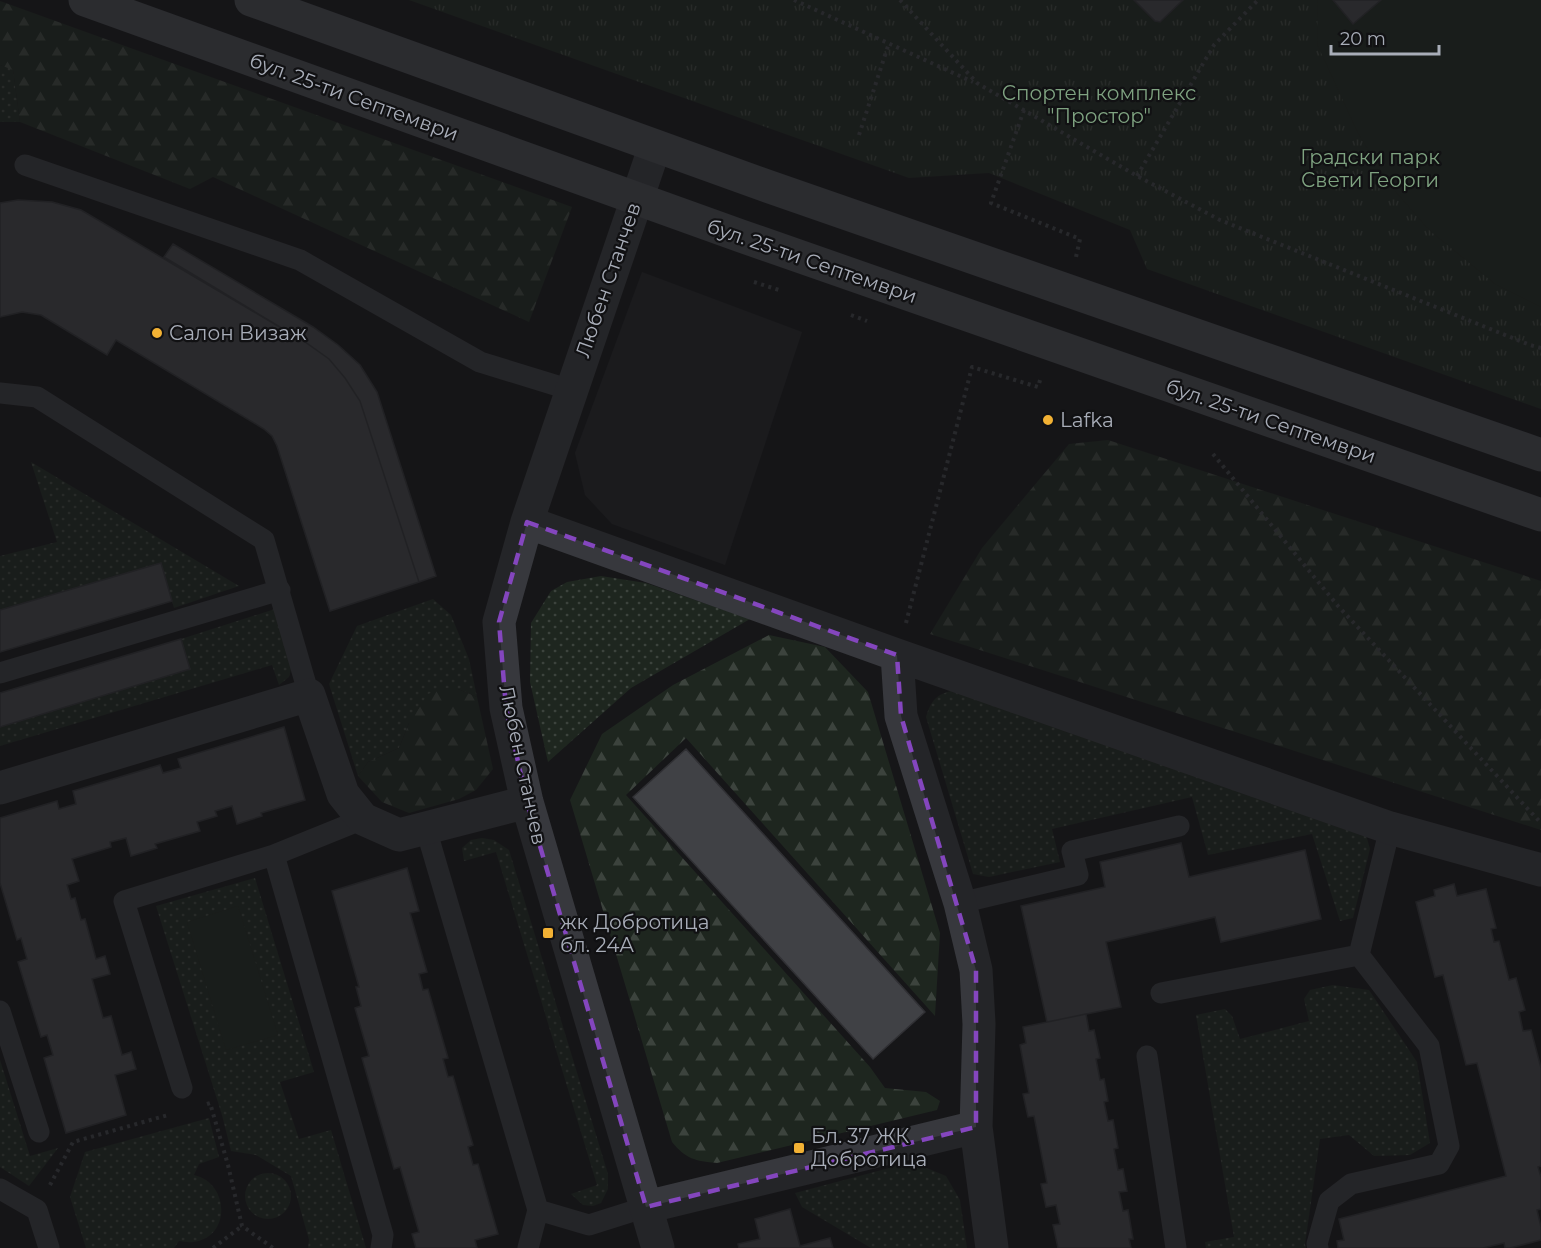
<svg xmlns="http://www.w3.org/2000/svg" width="1541" height="1248" font-family="Montserrat,sans-serif">
  <style>
    .built { fill: #222225 }
    .grass { fill: url(#grass-dots) }
    .forest { fill: url(#forest-firs) }
    .park { fill: url(#park-tufts) }
    .pitch { fill: #1e261f }
    .building { fill: #404145; stroke: #303034; stroke-width: 1.5 }
    .lines { fill: none; stroke-linecap: round; stroke-linejoin: round }
    .path { stroke: #3d3f44; stroke-width: 4; stroke-dasharray: 3 4.5; stroke-linecap: butt }
    .lane { stroke: #37383d; stroke-width: 21 }
    .street { stroke: #37383d; stroke-width: 33 }
    .secondary { stroke: #45474d; stroke-width: 33 }
    .marked { fill: none; stroke: #8446be; stroke-width: 4.5; stroke-dasharray: 12 8; stroke-linejoin: round }
    .poi-dot { fill: #f2b134; stroke: #111113; stroke-width: 2 }
    .labels { text-anchor: middle; stroke-width: 4.5; stroke-linejoin: round; paint-order: stroke }
    .park-label { font-size: 20px; fill: #7fa381; stroke: #111113 }
    .street-label { font-size: 20px; fill: #a8adb8; stroke: #111113 }
    .poi-label { font-size: 20px; fill: #a8adb8; stroke: #111113; text-anchor: start }
  </style>
  <defs>
    <pattern id="grass-dots" width="8" height="8" patternUnits="userSpaceOnUse" patternTransform="scale(1.5)"><rect width="8" height="8" fill="#1e261f"/><path d="M2 2h.1M6 6h.1" fill="none" stroke="#3c433d" stroke-width="1.8" stroke-linecap="round"/></pattern>
    <pattern id="forest-firs" width="22" height="20" patternUnits="userSpaceOnUse" patternTransform="scale(1.5)"><rect width="22" height="20" fill="#1e261f"/><path d="M5 1l3.5 6h-7zM16 11l3.5 6h-7z" fill="#3c433d"/></pattern>
    <pattern id="park-tufts" width="24" height="20" patternUnits="userSpaceOnUse" patternTransform="scale(1.5)"><rect width="24" height="20" fill="#1e261f"/><path d="M3 7l-1-3M5 7V3M7 7l1-3M15 17l-1-3M17 17v-4M19 17l1-3" fill="none" stroke="#3c433d"/></pattern>
  </defs>
  <rect width="100%" height="100%" fill="#161618"/>
  <path class="built" d="M 642,272 L 802,332 L 725,565 L 612,524 L 585,495 L 575,453 Z"/>
  <path class="grass" d="M 0,65 L 13,69 L 20,122 L 0,122 Z
    M 31,462 L 239,586 L 174,608 L 161,563 L 0,610 L 0,556 L 57,542 Z
    M 601,576 L 646,583 L 750,619 L 631,688 L 548,762 L 530,682 L 531,623 L 551,591 L 567,582 Z
    M 433,599 L 451,615 L 469,659 L 477,697 L 458,689 L 409,723 L 399,748 L 368,762 L 358,776 L 329,684 L 357,626 Z
    M 275,609 L 292,666 L 289,677 L 279,685 L 272,665 L 0,746 L 0,727 L 190,669 L 181,639 Z
    M 958,689 L 1366,835 L 1370,849 L 1353,918 L 1340,921 L 1312,834 L 1208,855 L 1192,797 L 1052,829 L 1060,862 L 989,877 L 973,874 L 926,717 C 932,697 938,694 958,689 Z
    M 482,838 L 494,840 L 509,850 L 608,1174 L 608,1189 L 601,1203 L 593,1206 L 583,1205 L 571,1194 L 597,1185 L 496,852 L 464,861 L 462,848 L 471,840 Z
    M 255,878 L 314,1072 L 280,1082 L 299,1139 L 331,1130 L 366,1248 L 308,1248 L 309,1240 L 291,1176 L 256,1155 L 231,1151 L 222,1115 L 156,906 Z
    M 1333,985 L 1369,990 L 1417,1062 L 1430,1143 L 1410,1155 L 1374,1156 L 1349,1135 L 1320,1139 L 1305,1244 L 1306,1248 L 1206,1248 L 1205,1242 L 1234,1237 L 1196,1015 L 1225,1009 L 1232,1016 L 1240,1039 L 1309,1021 L 1304,999 L 1310,990 Z
    M 0,1060 L 30,1156 L 58,1148 L 29,1186 L 0,1167 Z
    M 209,1118 L 219,1157 L 199,1164 L 194,1175 C 230,1183 231,1238 193,1242 C 189,1243 183,1241 179,1241 L 174,1248 L 86,1248 L 70,1197 L 85,1152 Z
    M 912,1162 L 946,1176 L 960,1200 L 967,1248 L 871,1248 L 802,1207 L 795,1193 Z
    M245 1196a23 23 0 1 1 46 0a23 23 0 1 1-46 0Z"/>
  <path class="forest" d="M 0,1 L 572,207 L 529,322 L 213,177 L 190,189 L 20,122 L 13,70 L 0,65 Z
    M 1108,440 L 1541,581 L 1541,830 L 930,634 L 982,548 L 1069,444 Z
    M 769,635 L 825,647 L 868,692 L 940,933 L 935,1016 L 686,738 L 626,795 L 870,1067 L 885,1088 L 926,1092 L 940,1101 L 937,1110 L 717,1163 C 695,1161 686,1159 672,1142 L 570,800 L 602,734 L 673,685 Z
    M 445,688 L 458,689 L 477,697 L 493,769 L 476,790 L 459,799 L 409,813 L 382,802 L 358,776 L 368,762 L 399,748 L 409,723 L 428,694 Z"/>
  <path class="park" d="M 409,0 L 1541,0 L 1541,409 L 1147,269 L 1130,230 L 989,173 L 909,178 Z"/>
  <path class="pitch" d="M 1318,0 L 1541,0 L 1541,307 L 1495,284 L 1429,230 L 1389,184 L 1358,133 L 1317,44 Z
    M 238,906 L 278,1035 L 226,1050 L 187,922 Z"/>
  <path class="building" d="M 1134,0 L 1183,0 L 1160,22 L 1155,21 Z
    M 1333,0 L 1381,0 L 1353,24 Z
    M 18,200 L 52,202 L 81,210 L 305,342 L 329,359 L 345,378 L 360,401 L 419,582 L 330,611 L 277,446 L 272,436 L 264,429 L 116,340 L 107,355 L 41,315 L 22,312 L 0,317 L 0,203 Z
    M 173,244 L 313,327 L 338,345 L 360,365 L 377,392 L 436,576 L 419,582 L 360,401 L 345,378 L 329,359 L 305,342 L 164,257 Z
    M 161,563 L 172,601 L 0,652 L 0,610 Z
    M 181,639 L 190,669 L 0,727 L 0,693 Z
    M 284,727 L 305,800 L 261,813 L 262,816 L 237,824 L 232,806 L 215,811 L 217,816 L 197,822 L 200,831 L 155,844 L 157,848 L 131,856 L 126,838 L 110,842 L 111,847 L 72,859 L 79,881 L 67,885 L 71,899 L 75,898 L 81,920 L 85,919 L 96,959 L 105,956 L 110,974 L 92,979 L 103,1018 L 111,1016 L 122,1055 L 131,1052 L 136,1069 L 115,1075 L 126,1115 L 66,1133 L 44,1058 L 53,1055 L 47,1035 L 41,1037 L 18,962 L 27,959 L 21,938 L 17,940 L 0,883 L 0,818 L 57,801 L 59,809 L 76,804 L 73,791 L 160,765 L 163,773 L 181,768 L 178,759 Z
    M 686,749 L 925,1012 L 873,1059 L 633,797 Z
    M 1181,843 L 1189,877 L 1305,850 L 1321,919 L 1221,942 L 1215,917 L 1106,942 L 1121,1007 L 1047,1022 L 1021,906 L 1105,887 L 1100,862 Z
    M 407,868 L 419,911 L 410,913 L 427,972 L 419,974 L 423,990 L 428,989 L 448,1058 L 443,1059 L 448,1077 L 453,1076 L 473,1145 L 468,1147 L 473,1165 L 478,1164 L 498,1234 L 475,1240 L 477,1248 L 416,1248 L 412,1234 L 419,1232 L 400,1167 L 394,1169 L 362,1058 L 369,1056 L 355,1008 L 361,1006 L 356,987 L 359,987 L 332,891 Z
    M 1454,884 L 1457,896 L 1486,889 L 1496,928 L 1491,929 L 1494,942 L 1499,941 L 1509,980 L 1516,978 L 1525,1010 L 1519,1012 L 1523,1031 L 1531,1030 L 1541,1068 L 1541,1166 L 1538,1167 L 1541,1177 L 1541,1209 L 1537,1210 L 1541,1227 L 1541,1240 L 1510,1248 L 1505,1248 L 1504,1243 L 1483,1248 L 1338,1248 L 1337,1241 L 1344,1240 L 1339,1219 L 1506,1176 L 1477,1063 L 1466,1065 L 1443,975 L 1435,977 L 1416,902 L 1435,896 L 1434,890 Z
    M 1086,1014 L 1089,1031 L 1094,1030 L 1100,1058 L 1096,1059 L 1100,1080 L 1104,1079 L 1108,1101 L 1104,1102 L 1108,1121 L 1113,1120 L 1118,1148 L 1114,1149 L 1118,1170 L 1123,1169 L 1127,1191 L 1119,1192 L 1123,1211 L 1128,1210 L 1133,1239 L 1129,1239 L 1131,1248 L 1058,1248 L 1053,1225 L 1060,1224 L 1056,1205 L 1046,1207 L 1041,1184 L 1047,1183 L 1034,1116 L 1028,1117 L 1023,1094 L 1029,1093 L 1020,1045 L 1026,1043 L 1023,1027 Z
    M 790,1209 L 800,1246 L 830,1238 L 833,1248 L 739,1248 L 738,1244 L 760,1239 L 755,1219 Z"/>
  <g class="lines">
    <path class="path" d="M 794,0 L 973,82
      M 900,0 L 977,83 L 1137,176 L 1220,220 L 1530,345 L 1541,348
      M 1024,110 L 991,203 L 1080,239 L 1076,257
      M 859,135 L 889,43
      M 1137,176 L 1214,45 L 1258,0
      M 754,282 L 779,290
      M 851,315 L 867,321
      M 1213,454 L 1338,606 L 1541,823
      M 906,623 L 972,367 L 1038,387 L 1041,377
      M 207,1104 L 210,1103 L 228,1165 L 242,1226 L 273,1248
      M 50,1185 L 73,1142 L 168,1115
      M 213,1248 L 242,1226"/>
    <path class="lane" d="M 25,165 L 300,260 L 480,362 L 571,390
      M 0,393 L 37,397 L 264,540 L 309,695
      M 0,673 L 280,590
      M 426,829 L 538,1210 L 589,1225 L 646,1207
      M 274,855 L 383,1235 L 381,1248
      M 960,903 L 1078,875 L 1072,851 L 1179,826
      M 1161,993 L 1359,955 L 1390,828
      M 0,1011 L 39,1132
      M 1147,1056 L 1176,1248
      M 182,1088 L 124,901 L 274,855 L 363,819
      M 0,1189 L 37,1210 L 49,1248
      M 528,1248 L 538,1210
      M 1318,1248 L 1317,1244 L 1329,1201 L 1351,1184 L 1439,1164 L 1449,1146 L 1429,1046 L 1359,955"/>
    <path class="street" d="M 655,146 L 527,522 L 499,622 L 506,708 L 527,802 L 658,1248
      M 527,522 L 897,655 L 1390,828 L 1541,870
      M 897,655 L 901,716 L 960,903 L 976,970 L 979,1024 L 976,1127 L 992,1248
      M 0,788 L 309,695 L 343,794 L 363,819 L 399,835 L 527,802
      M 646,1207 L 976,1127"/>
    <path class="secondary" d="M 85,0 L 741,236 L 1541,515
      M 251,0 L 767,186 L 1541,455"/>
  </g>
  <path d="M0 0H1541V1248H0ZM 527,522 L 897,655 L 901,716 L 976,970 L 976,1127 L 646,1207 L 527,802 L 506,708 L 499,622 Z" fill="#161618" fill-opacity=".55" fill-rule="evenodd"/>
  <path class="marked" d="M 527,522 L 897,655 L 901,716 L 976,970 L 976,1127 L 646,1207 L 527,802 L 506,708 L 499,622 Z"/>
  <g class="poi-dot">
    <circle cx="157" cy="333" r="6"/>
    <circle cx="1048" cy="420" r="6"/>
    <rect x="542" y="927" width="12" height="12" rx="3"/>
    <rect x="793" y="1142" width="12" height="12" rx="3"/>
  </g>
  <g class="labels">
    <g class="park-label">
      <text x="1099" y="100">Спортен комплекс<tspan x="1099" dy="23">"Простор"</tspan></text>
      <text x="1370" y="164">Градски парк<tspan x="1370" dy="23">Свети Георги</tspan></text>
    </g>
    <g class="street-label">
      <text transform="translate(354 97) rotate(20)" y="7">бул. 25-ти Септември</text>
      <text transform="translate(812 261) rotate(19)" y="7">бул. 25-ти Септември</text>
      <text transform="translate(608 280) rotate(-71)" y="7">Любен Станчев</text>
      <text transform="translate(1271 421) rotate(19)" y="7">бул. 25-ти Септември</text>
      <text transform="translate(523 765) rotate(78)" y="7">Любен Станчев</text>
    </g>
    <g class="poi-label">
      <text x="169" y="340">Салон Визаж</text>
      <text x="1060" y="427">Lafka</text>
      <text x="560" y="929">жк Добротица<tspan x="560" dy="23">бл. 24А</tspan></text>
      <text x="811" y="1143">Бл. 37 ЖК<tspan x="811" dy="23">Добротица</tspan></text>
    </g>
  </g>
  <path d="M1331 45v9h108v-9" fill="none" stroke="#a8adb8" stroke-width="3"/>
  <text x="1340" y="45" font-size="18" fill="#a8adb8" stroke="#111113" stroke-width="4.5" paint-order="stroke">20 m</text>
</svg>
